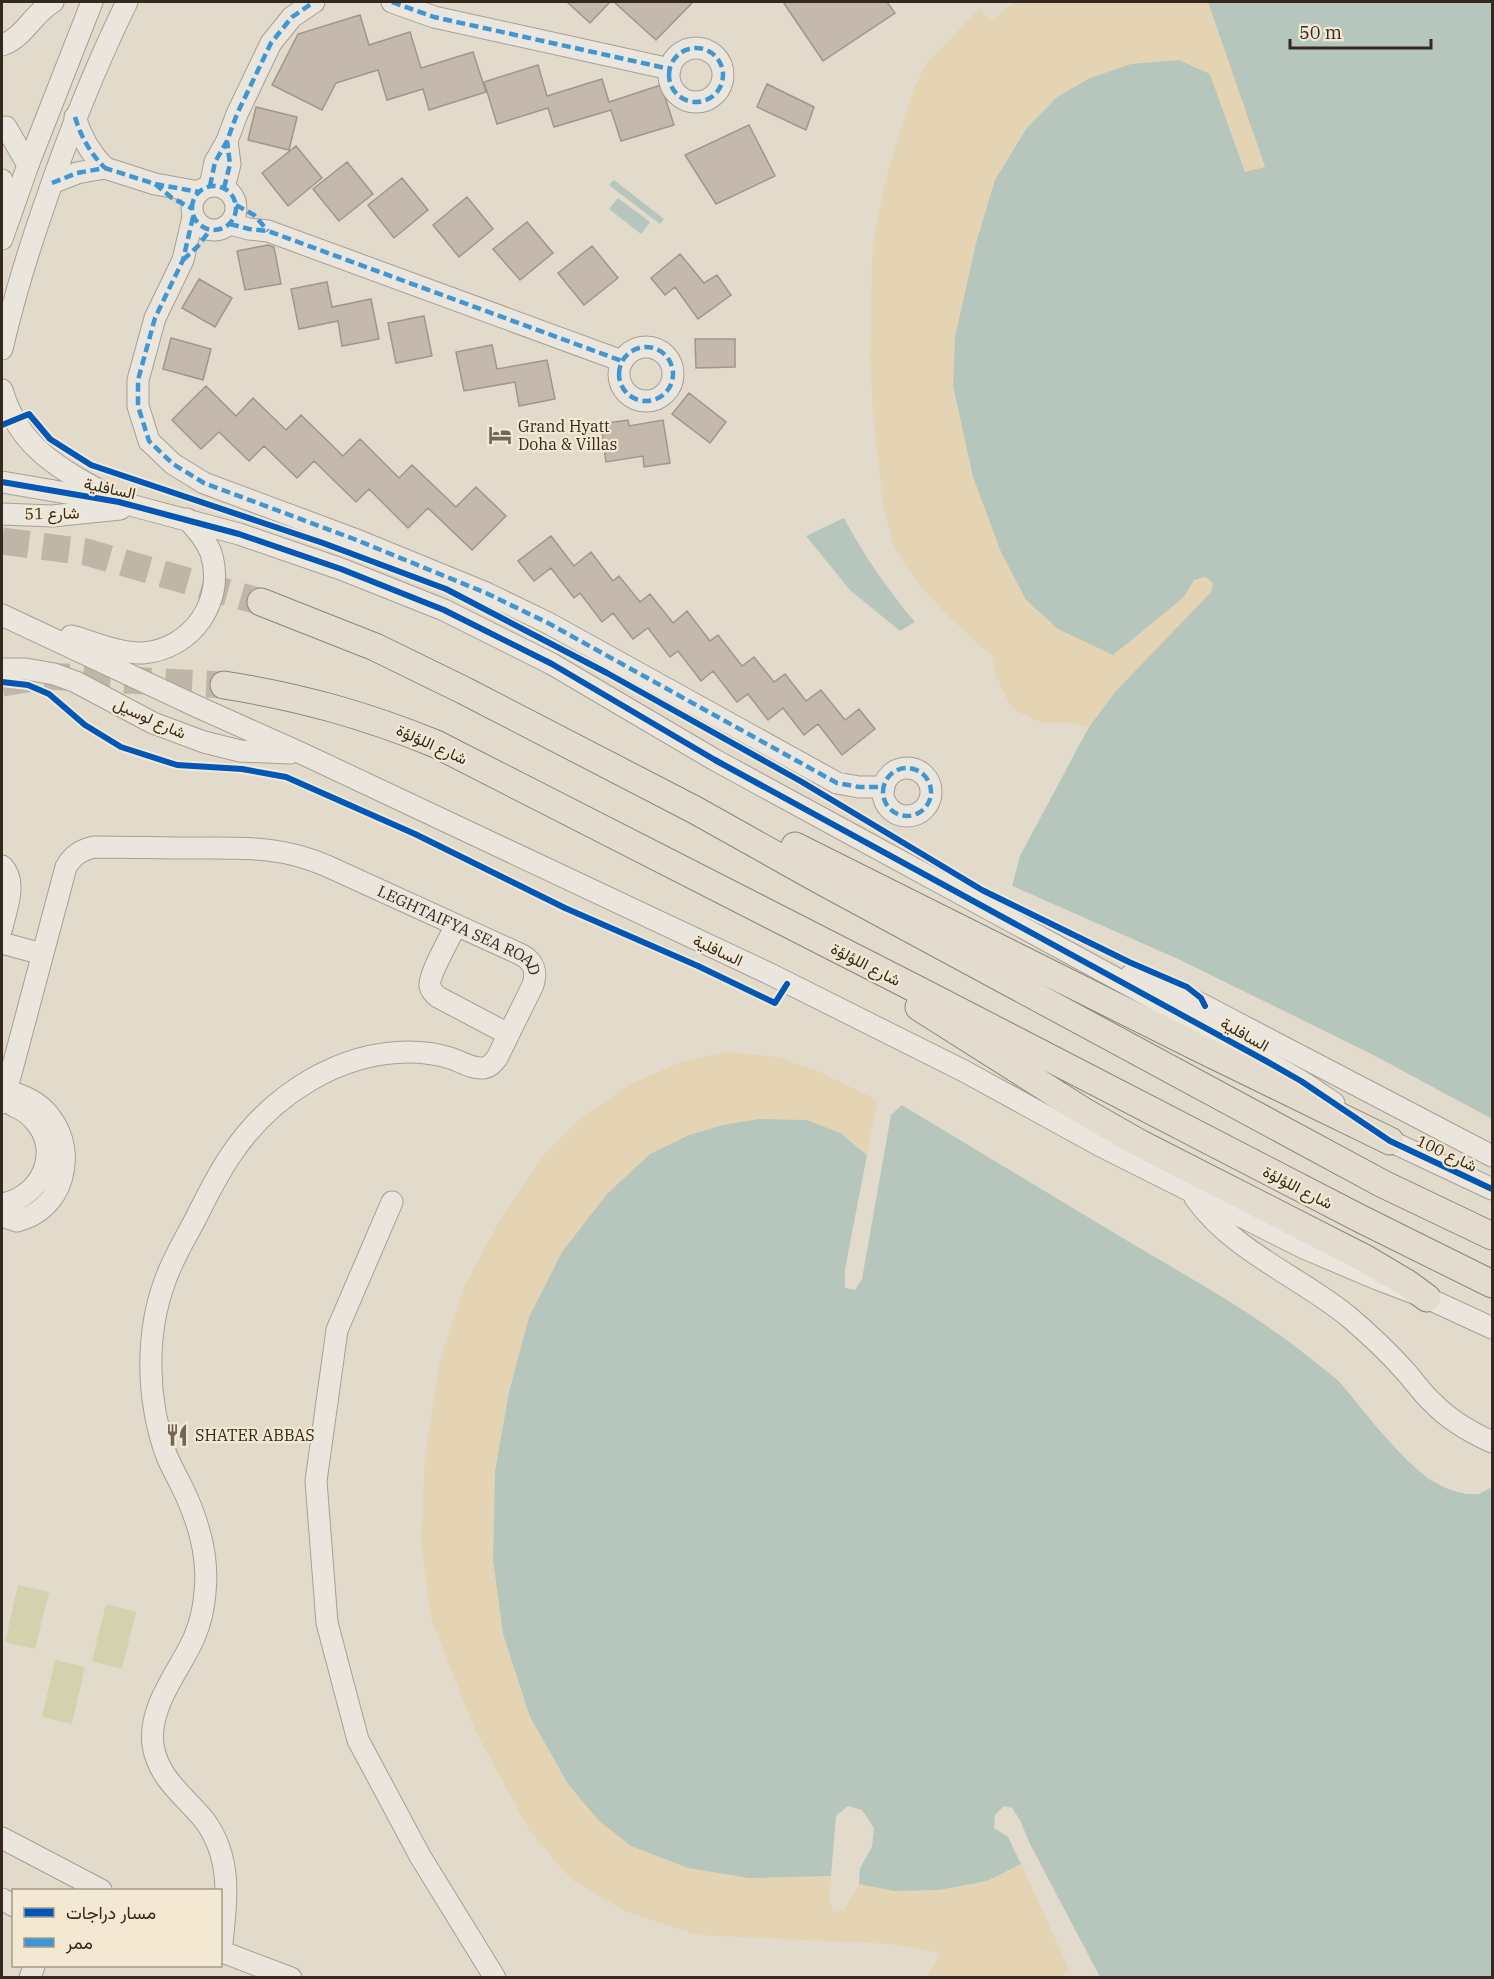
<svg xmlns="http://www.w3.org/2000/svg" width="1494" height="1979" font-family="'IBM Plex Serif',Vazirmatn,serif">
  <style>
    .green { fill: #d3d1ae }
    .sand { fill: #e4d4b3 }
    .water { fill: #b7c6bc }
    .pier { fill: #e2dacb }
    .building { fill: #c5b8ac; stroke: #a2968b; stroke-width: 1.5 }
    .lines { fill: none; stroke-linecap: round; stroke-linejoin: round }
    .major-tunnel { stroke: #bfb6a8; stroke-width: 27; stroke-dasharray: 27 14; stroke-linecap: butt }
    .minor-casing { stroke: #a79f95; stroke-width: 23 }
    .major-casing { stroke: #8c857b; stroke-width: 29 }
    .minor { stroke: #eae6dd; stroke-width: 21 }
    .major { stroke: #e2dbce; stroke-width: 27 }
    .quiet { stroke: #3e96d5; stroke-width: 4.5; stroke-dasharray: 9 4.5; stroke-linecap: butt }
    .cycleway-casing { stroke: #f3e8d1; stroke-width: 10 }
    .cycleway { stroke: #0057b8; stroke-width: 6 }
    .labels { text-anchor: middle; stroke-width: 4.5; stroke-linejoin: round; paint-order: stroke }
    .poi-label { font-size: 16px; fill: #35281e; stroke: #f3e8d1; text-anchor: start }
    .street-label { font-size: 16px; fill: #35281e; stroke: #f3e8d1 }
  </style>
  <rect width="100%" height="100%" fill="#e2dacb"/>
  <path class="green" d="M 18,1585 L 49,1592 L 35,1649 L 5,1642 Z
    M 106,1604 L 136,1612 L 122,1669 L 92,1661 Z
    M 55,1660 L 85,1667 L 72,1724 L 42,1717 Z"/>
  <path class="sand" d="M 1015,2 L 1208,2 L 1265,167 L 1245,172 L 1210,74 L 1026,129 L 995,180 L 976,243 L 955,337 L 953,386 L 973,477 L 1001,552 L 1026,600 L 1058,629 L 1183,598 L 1194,580 L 1206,577 L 1213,582 L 1211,592 L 1115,692 L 1089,727 L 1073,723 L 1042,723 L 1017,711 L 1010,705 L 997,678 L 992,656 L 948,616 L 922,588 L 906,567 L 895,549 L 884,510 L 873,414 L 870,360 L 872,262 L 875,232 L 888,172 L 914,89 L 926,64 L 980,8 L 991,21 Z
    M 727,1052 L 777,1057 L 822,1073 L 877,1100 L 867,1155 L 840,1133 L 807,1120 L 759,1119 L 723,1125 L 689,1135 L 650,1154 L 562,1252 L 529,1317 L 509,1392 L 495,1471 L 493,1560 L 503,1634 L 530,1717 L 568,1784 L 598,1820 L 749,1878 L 831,1876 L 829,1899 L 833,1912 L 844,1910 L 859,1884 L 894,1891 L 987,1881 L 1021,1864 L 1070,1971 L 1058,1978 L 927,1977 L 940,1953 L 893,1944 L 698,1935 L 627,1912 L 572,1880 L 529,1830 L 475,1730 L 431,1618 L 421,1542 L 425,1458 L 439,1365 L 463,1289 L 500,1220 L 545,1154 L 582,1117 L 630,1084 L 684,1061 Z"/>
  <path class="water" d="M 1208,2 L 1492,2 L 1492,1119 L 1373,1055 L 1180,960 L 1012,886 L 1020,856 L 1089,727 L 1115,692 L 1211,592 L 1213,583 L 1206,577 L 1194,580 L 1183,598 L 1113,655 L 1058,629 L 1026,600 L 1001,552 L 973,477 L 953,386 L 955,337 L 976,243 L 995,180 L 1026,129 L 1057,97 L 1090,78 L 1131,64 L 1179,60 L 1210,74 L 1245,172 L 1265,167 Z
    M 614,180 L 664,219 L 660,224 L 609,185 Z
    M 618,198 L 650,222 L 641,234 L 609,209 Z
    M 844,518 C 864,556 888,590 915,622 L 900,631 L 850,590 L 806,536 Z
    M 902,1105 C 980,1152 1058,1199 1136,1246 C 1199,1283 1262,1318 1319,1365 C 1326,1370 1334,1376 1340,1382 C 1371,1416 1437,1520 1492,1487 L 1492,1977 L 1100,1977 L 1030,1844 L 1020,1820 L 1012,1808 L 1004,1806 L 995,1815 L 994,1828 L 1008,1837 L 1021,1864 L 987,1881 L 939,1890 L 894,1891 L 859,1884 L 860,1868 L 872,1847 L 874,1828 L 862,1810 L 848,1806 L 836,1816 L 831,1876 L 749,1878 L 688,1868 L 631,1846 L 598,1820 L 568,1784 L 530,1717 L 503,1634 L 493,1560 L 495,1471 L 509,1392 L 529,1317 L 562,1252 L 607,1194 L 650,1154 L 689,1135 L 723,1125 L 759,1119 L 807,1120 L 840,1133 L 867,1155 L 845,1269 L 845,1288 L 855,1290 L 862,1279 L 891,1115 Z"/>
  <path class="pier" d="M 1012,886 L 1180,960 L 1373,1055 L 1492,1119 L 1492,1122 L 1371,1058 L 1179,963 L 1011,889 Z
    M 903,1102 L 1232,1298 L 1290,1337 L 1341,1379 L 1377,1423 L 1411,1459 L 1432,1477 L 1452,1488 L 1467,1491 L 1479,1491 L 1492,1484 L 1492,1487 L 1479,1494 L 1467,1494 L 1451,1490 L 1430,1480 L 1409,1462 L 1375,1425 L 1339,1381 L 1288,1340 L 1230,1301 L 902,1105 Z"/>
  <path class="building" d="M 567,2 L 610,2 L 590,23 Z
    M 614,2 L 693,2 L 656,40 Z
    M 783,2 L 887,2 L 895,13 L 823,61 Z
    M 360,15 L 369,45 L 410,32 L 421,68 L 473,52 L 486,92 L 429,110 L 423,89 L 387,100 L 378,70 L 336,83 L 322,110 L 272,85 L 298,34 Z
    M 538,65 L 547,96 L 602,79 L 609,102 L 661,85 L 674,125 L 621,141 L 611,110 L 554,127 L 548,108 L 497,124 L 484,82 Z
    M 767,84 L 814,107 L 806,130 L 757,107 Z
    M 256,107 L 297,117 L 289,150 L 248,140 Z
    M 749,125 L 775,176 L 716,204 L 685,155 Z
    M 296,146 L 322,178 L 288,206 L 262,173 Z
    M 347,162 L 373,194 L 339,221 L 313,189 Z
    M 402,178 L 428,210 L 394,238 L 368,205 Z
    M 467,197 L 493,229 L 459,257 L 433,225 Z
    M 527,222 L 553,253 L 520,280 L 493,249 Z
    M 268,245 L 274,247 L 281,284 L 245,290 L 237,251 Z
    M 592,246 L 618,278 L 584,305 L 558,273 Z
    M 680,254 L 704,283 L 717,275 L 731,295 L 698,319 L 675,287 L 665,295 L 651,278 Z
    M 199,279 L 232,298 L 215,327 L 182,308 Z
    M 327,282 L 332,307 L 371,299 L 379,339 L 342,346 L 338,321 L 299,329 L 291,289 Z
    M 424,316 L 432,356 L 396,363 L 388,323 Z
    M 171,338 L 211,349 L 203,380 L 163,369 Z
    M 695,339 L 735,339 L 735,367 L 696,368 Z
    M 492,345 L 497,369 L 547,360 L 555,399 L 519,406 L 515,382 L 464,391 L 456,352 Z
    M 206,386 L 236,416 L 253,398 L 286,430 L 301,415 L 343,456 L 360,439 L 399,478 L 412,465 L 456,507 L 476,487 L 506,516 L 472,550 L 428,508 L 408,528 L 369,489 L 356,502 L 314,461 L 297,478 L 264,446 L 249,461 L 219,432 L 201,449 L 172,420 Z
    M 689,393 L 726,422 L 710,443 L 672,414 Z
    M 628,420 L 629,426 L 663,420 L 670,463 L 644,467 L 643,456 L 606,462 L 601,424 Z
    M 551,536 L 574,566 L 591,552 L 613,581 L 619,576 L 640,602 L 650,594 L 673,623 L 687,611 L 710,641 L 718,635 L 742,666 L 754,657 L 774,682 L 785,674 L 806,701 L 821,690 L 845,720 L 859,709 L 875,729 L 842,755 L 818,724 L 804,735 L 783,708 L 768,720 L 748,694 L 737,702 L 713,671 L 701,681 L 678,651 L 670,657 L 648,628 L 633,639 L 613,613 L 602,622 L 580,593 L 574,598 L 551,568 L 534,581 L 518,561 Z"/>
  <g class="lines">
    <path class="major-tunnel" d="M 2,541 L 86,552 L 261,602
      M 2,683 L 45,676 L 224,685"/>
    <g class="minor-casing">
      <g id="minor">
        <path d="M 392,2 L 434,17 L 670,69"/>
        <path d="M 2,45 C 25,37 33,13 53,2"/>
        <circle cx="696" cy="75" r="27"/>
        <path d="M 75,117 C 81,137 90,153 105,168"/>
        <path d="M 6,127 L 28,165"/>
        <path d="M 2,180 L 8,203 L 8,215"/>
        <path d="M 52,183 L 77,173 L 105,168 L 155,184 L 199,192"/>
        <circle cx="214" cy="208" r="22"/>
        <path d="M 210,186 L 215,162 L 227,141 L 237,114 L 271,43 L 292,17 L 314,2"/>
        <path d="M 224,188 L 230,164 L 227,141"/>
        <path d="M 193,217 L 183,260 L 155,318 L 138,380 L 138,406 L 149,441 L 173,464 L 204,483 L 354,539 L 486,593 L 548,623 L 837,783 L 859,787 L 884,787"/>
        <path d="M 230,224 L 249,229 L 268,231 L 622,361"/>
        <path d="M 2,239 L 28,165 L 92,2"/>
        <circle cx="646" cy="374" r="27"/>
        <path d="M 2,349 C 13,301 27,255 43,209 C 67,138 94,69 127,2"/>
        <path d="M 2,390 C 18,446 58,468 106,494"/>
        <path d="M 2,482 L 119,502 L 239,534 L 341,569 L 444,610 L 552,664 L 715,760 L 1233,1042 L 1301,1081 L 1334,1103"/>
        <path d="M 2,514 L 52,516 L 120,509"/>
        <path d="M 2,615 L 198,707 L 303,754 L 768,973 L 964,1071 L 1099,1145 L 1304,1248 L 1377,1279 L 1427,1298 L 1492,1328"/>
        <path d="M 71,636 C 94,642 119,654 143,653 C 192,649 226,601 211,553 C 206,540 197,530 187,519"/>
        <path d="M 2,669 L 26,669 L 54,674 L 76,682 L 153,723 L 204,742 L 240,751 L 290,753"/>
        <circle cx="907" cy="792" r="24"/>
        <path d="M 2,866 C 18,882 6,908 2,928"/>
        <path d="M 456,925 C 451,936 428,976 430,986 C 431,991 434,994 438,997 L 508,1034"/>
        <path d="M 2,943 L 42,954"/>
        <path d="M 1131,975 L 1177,992 L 1205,1006 L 1492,1156"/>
        <path id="s1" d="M 3,1103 L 66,867 C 73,855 81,850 94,847 C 128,847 162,848 196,848 C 244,848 282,846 327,866 L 522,955 C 534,962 537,972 533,985 L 497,1058 C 493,1063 490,1067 483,1068 C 472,1069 460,1061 450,1058 C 437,1054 423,1052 409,1052 C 339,1052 272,1095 233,1152 C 218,1173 207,1196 196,1218 C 185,1239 172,1260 165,1281 C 145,1335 147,1400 166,1454 C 171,1467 178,1478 184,1491 C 199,1523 209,1557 205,1592 C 204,1608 200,1624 194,1638 C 179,1672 148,1706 153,1745 C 158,1779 186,1797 205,1821 C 234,1861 226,1906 221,1951"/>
        <path d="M 1377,1132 L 1390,1141 L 1492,1189"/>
        <path d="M 1195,1198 C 1234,1252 1299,1276 1349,1317 C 1369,1334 1388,1352 1405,1371 C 1414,1381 1422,1393 1432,1402 C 1448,1419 1472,1433 1492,1442"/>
        <path d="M 392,1202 L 337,1330 L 316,1481 L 327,1623 L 358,1740 L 420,1856 L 495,1978"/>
        <path d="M 2,1204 C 42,1197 63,1150 33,1119 C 28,1113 21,1109 14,1106"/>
        <path d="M 2,1216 L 17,1221 C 63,1210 78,1154 51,1118 C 40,1102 23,1095 5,1090"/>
        <path d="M 2,1838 L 101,1890"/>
        <path d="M 2,1899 L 14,1906"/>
        <path d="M 220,1951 L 291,1978"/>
        <path d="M 30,1978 L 34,1966"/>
      </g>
    </g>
    <g class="major-casing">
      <path id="major" d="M 261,602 L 375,647 L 465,691 L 695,810 L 820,880 L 1383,1184 L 1492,1236
        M 224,685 C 300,697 365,715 436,744 L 920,991 L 1361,1219 L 1492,1284
        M 795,846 L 1199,1048 L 1390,1141
        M 919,1007 L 1083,1111 L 1141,1144 L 1366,1259 L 1408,1284 L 1427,1298"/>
    </g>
    <use href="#minor" class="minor"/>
    <use href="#major" class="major"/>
    <path class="quiet" d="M 392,2 L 434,17 L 670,69
      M669 75a27 27 0 1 1 54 0a27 27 0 1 1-54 0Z
      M 75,117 C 81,137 90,153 105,168
      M 52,183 L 77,173 L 105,168 L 155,184 L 199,192
      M 155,184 L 172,198 L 191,208
      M192 208a22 22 0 1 1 44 0a22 22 0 1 1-44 0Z
      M 210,186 L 215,162 L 227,141 L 237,114 L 271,43 L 292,17 L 314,2
      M 224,188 L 230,164 L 227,141
      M 236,205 L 254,215 L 268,231
      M 193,217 L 183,260 L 155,318 L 138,380 L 138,406 L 149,441 L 173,464 L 204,483 L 354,539 L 486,593 L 548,623 L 837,783 L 859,787 L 884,787
      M 230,224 L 249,229 L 268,231 L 622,361
      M 183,260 L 198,246 L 210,230
      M619 374a27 27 0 1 1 54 0a27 27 0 1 1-54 0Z
      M883 792a24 24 0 1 1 48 0a24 24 0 1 1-48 0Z"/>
    <g class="cycleway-casing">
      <path id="cycleway" d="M 2,425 L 29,414 L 50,439 L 91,465 L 323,543 L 446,589 L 607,673 L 802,782 L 982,890 L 1129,962 L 1187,987 L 1201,998 L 1205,1006
        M 2,482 L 119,502 L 239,534 L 341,569 L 444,610 L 552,664 L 715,760 L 1266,1061 L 1301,1081 L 1390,1141 L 1492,1189
        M 2,682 L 28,685 L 49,694 L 85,725 L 121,747 L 177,765 L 242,769 L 286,777 L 415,834 L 565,908 L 698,966 L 775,1003 L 787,984"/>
    </g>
    <use href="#cycleway" class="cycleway"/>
  </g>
  <defs>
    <g id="hotel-bare" transform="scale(1.8)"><path d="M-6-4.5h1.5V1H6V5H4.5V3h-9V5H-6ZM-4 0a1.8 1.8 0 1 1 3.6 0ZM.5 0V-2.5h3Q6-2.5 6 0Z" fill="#72665b" stroke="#f3e8d1" stroke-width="2.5" paint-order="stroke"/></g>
    <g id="restaurant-bare" transform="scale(1.8)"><path d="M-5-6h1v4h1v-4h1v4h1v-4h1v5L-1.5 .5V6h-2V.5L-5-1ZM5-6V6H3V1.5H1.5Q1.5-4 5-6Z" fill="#72665b" stroke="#f3e8d1" stroke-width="2.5" paint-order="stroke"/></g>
  </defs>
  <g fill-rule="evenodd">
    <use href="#hotel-bare" x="500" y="435"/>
    <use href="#restaurant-bare" x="177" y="1435"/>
  </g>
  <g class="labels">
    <g class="poi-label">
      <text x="518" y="432">Grand Hyatt<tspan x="518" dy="18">Doha &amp; Villas</tspan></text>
      <text x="195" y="1441">SHATER ABBAS</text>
    </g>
    <g class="street-label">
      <text transform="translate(110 488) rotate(12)" y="6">السافلية</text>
      <text transform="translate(52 513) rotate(-1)" y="6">شارع 51</text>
      <text transform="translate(150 718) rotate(24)" y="6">شارع لوسيل</text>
      <text transform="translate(432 744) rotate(24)" y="6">شارع اللؤلؤة</text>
      <text dy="6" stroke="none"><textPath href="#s1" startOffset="663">LEGHTAIFYA SEA ROAD</textPath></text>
      <text transform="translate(718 950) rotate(25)" y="6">السافلية</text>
      <text transform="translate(866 964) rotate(27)" y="6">شارع اللؤلؤة</text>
      <text transform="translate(1245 1034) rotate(29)" y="6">السافلية</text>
      <text transform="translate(1447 1153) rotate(25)" y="6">شارع 100</text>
      <text transform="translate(1298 1187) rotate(27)" y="6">شارع اللؤلؤة</text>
    </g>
  </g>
  <rect width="1494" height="1979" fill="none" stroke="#35281e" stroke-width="6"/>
  <rect x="12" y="1889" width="210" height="78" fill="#f3e8d1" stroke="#a79b89" stroke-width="1.5"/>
  <rect x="24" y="1908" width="30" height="9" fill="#0057b8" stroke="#a79b89" stroke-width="1.5"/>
  <text x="66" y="1919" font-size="18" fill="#35281e">مسار دراجات</text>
  <rect x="24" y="1938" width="30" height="9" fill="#3e96d5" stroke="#a79b89" stroke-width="1.5"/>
  <text x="66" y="1949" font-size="18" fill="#35281e">ممر</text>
  <path d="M1290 39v9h141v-9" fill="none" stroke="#35281e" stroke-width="3"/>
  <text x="1299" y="39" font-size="18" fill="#35281e" stroke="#f3e8d1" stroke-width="4.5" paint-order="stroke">50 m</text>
</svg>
